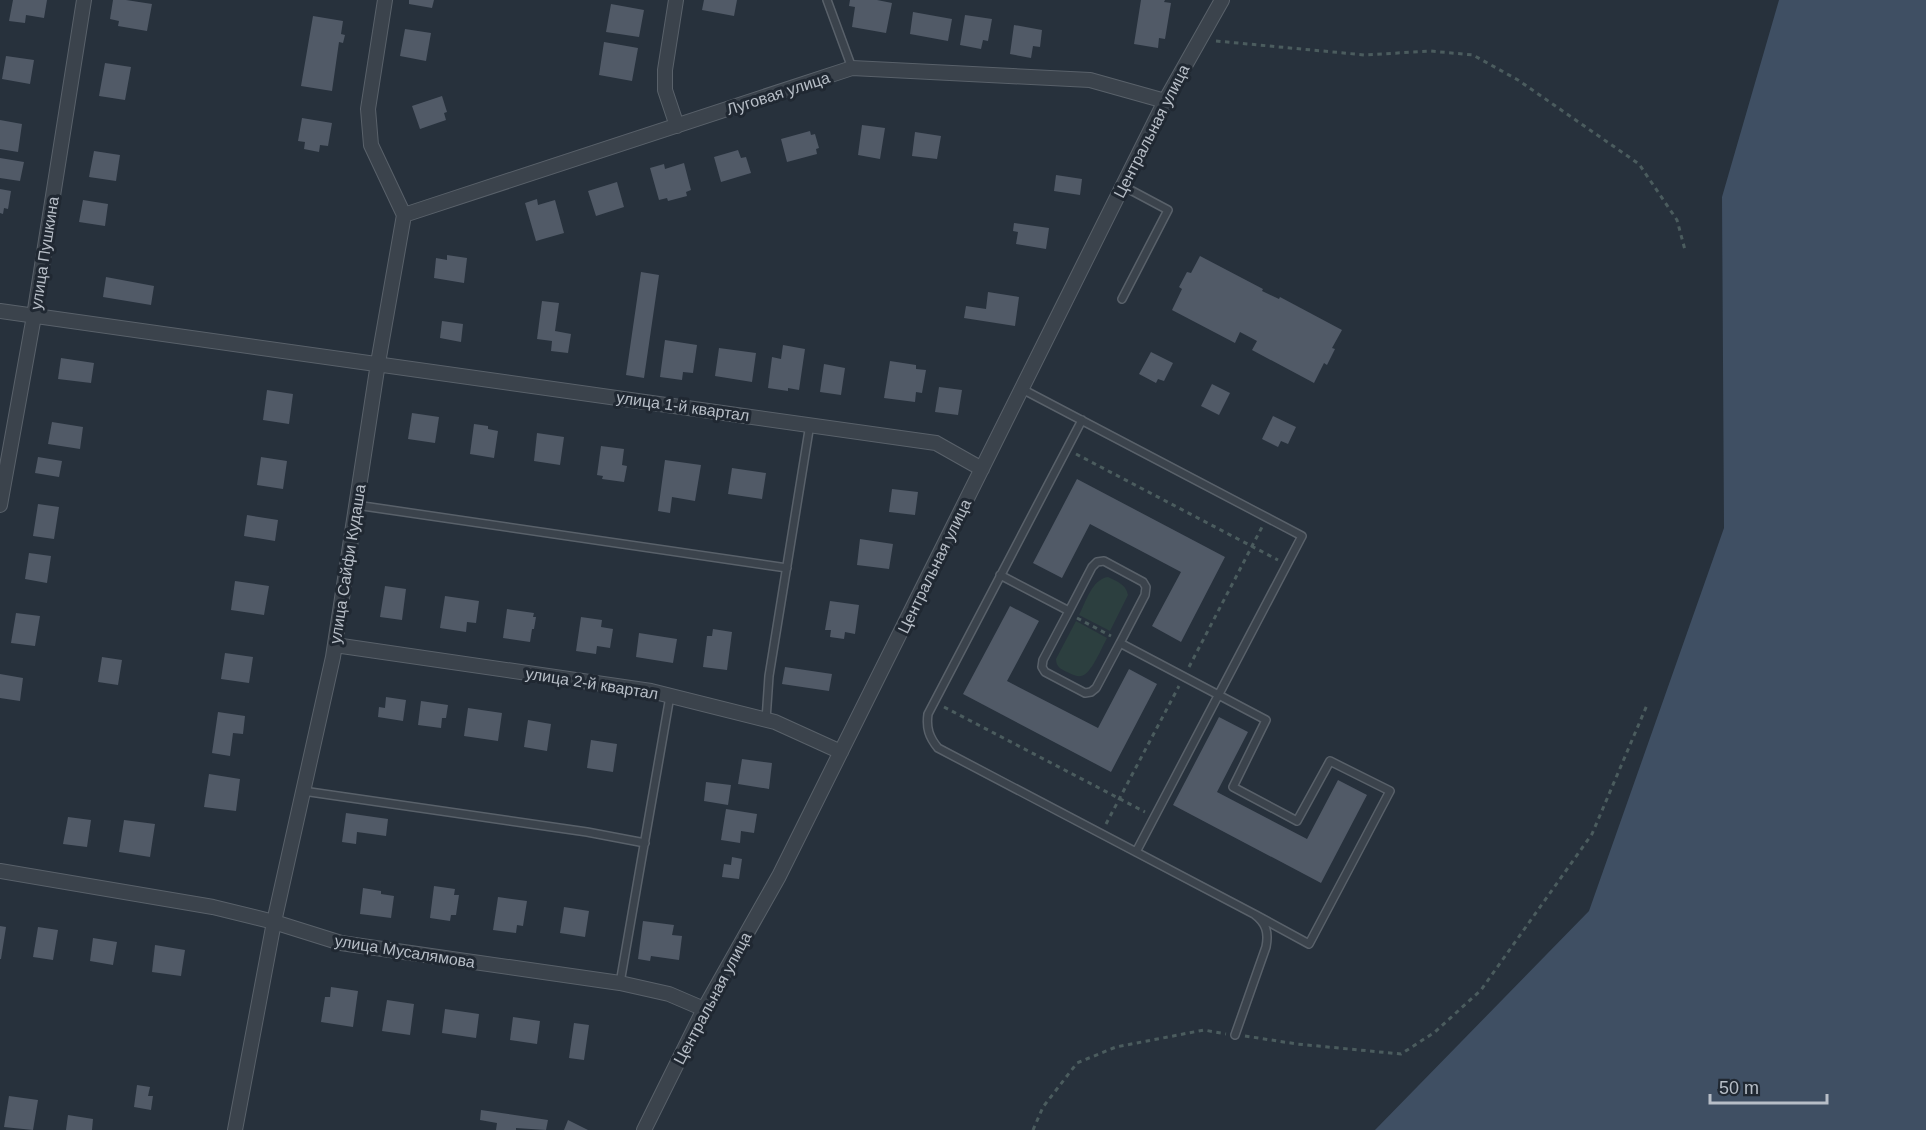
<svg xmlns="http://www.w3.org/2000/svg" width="1926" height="1130" font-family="Arial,sans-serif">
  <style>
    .green { fill: #2c3f3f }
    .water { fill: #3f4f63 }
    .building { fill: #515a67 }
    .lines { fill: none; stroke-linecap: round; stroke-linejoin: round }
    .lane-casing { stroke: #59616a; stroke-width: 10 }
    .street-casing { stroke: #59616a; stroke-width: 16 }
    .path { stroke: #4b5c5e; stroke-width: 3; stroke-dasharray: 4.5 4.5; stroke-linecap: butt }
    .lane { stroke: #3b434c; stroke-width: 7 }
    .street { stroke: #3b434c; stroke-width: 14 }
    .labels { text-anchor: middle; stroke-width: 6; stroke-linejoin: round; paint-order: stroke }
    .street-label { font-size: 16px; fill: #b7bec7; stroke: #202832 }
  </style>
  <rect width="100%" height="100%" fill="#27313c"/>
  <path class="green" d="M 1108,577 C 1116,581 1126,584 1128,595 L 1110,631 L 1079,615 C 1086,602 1092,579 1108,577 Z
    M 1076,621 L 1107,638 C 1102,647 1091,675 1081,676 C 1076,677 1072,674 1067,672 C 1061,669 1056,667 1056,659 Z"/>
  <path class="water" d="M 1779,0 L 1926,0 L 1926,1130 L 1375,1130 L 1589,911 L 1724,528 L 1722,197 Z"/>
  <path class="building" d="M 13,0 L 47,0 L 44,18 L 26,15 L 25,23 L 9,21 Z
    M 113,0 L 126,0 L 152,4 L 147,31 L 118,26 L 119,21 L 110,19 Z
    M 409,0 L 434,0 L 432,8 L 409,4 Z
    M 704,0 L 737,0 L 734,16 L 702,10 Z
    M 850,0 L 877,0 L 892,3 L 886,33 L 852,27 L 855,7 L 849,6 Z
    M 1141,0 L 1165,0 L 1164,2 L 1171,3 L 1165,39 L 1159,38 L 1158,48 L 1134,44 Z
    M 611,4 L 644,10 L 639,37 L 606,32 Z
    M 913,12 L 952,19 L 948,41 L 910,34 Z
    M 965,15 L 992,19 L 988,41 L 983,40 L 981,49 L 960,45 Z
    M 313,16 L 343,21 L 341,34 L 345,35 L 343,43 L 339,42 L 332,91 L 301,86 Z
    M 1014,25 L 1042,30 L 1040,47 L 1033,46 L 1031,58 L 1010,54 Z
    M 405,29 L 431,33 L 426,61 L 400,56 Z
    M 604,42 L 638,48 L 632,81 L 599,75 Z
    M 6,56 L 34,60 L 30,84 L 2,79 Z
    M 105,63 L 131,67 L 125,100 L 99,96 Z
    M 442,96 L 447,112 L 444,113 L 446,120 L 420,129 L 412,106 Z
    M 302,118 L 332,123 L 328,146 L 320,145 L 319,152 L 304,149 L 305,142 L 298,141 Z
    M 0,120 L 22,124 L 18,152 L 0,149 Z
    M 862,125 L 885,128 L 880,159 L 858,155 Z
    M 810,131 L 811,135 L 815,134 L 819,148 L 816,149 L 817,154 L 787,162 L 781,139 Z
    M 915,132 L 941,136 L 937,159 L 912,156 Z
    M 738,150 L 741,158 L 746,157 L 751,173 L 721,182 L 714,157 Z
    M 94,151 L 120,155 L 116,181 L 89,177 Z
    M 0,158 L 24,162 L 20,181 L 0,178 Z
    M 684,163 L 691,190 L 686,192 L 687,196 L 668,201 L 667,198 L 659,200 L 650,168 L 664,164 L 665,169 Z
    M 1056,175 L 1082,179 L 1080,195 L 1054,191 Z
    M 617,182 L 624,207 L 596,216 L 588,191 Z
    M 0,189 L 11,191 L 8,209 L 4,208 L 3,214 L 0,213 Z
    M 537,199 L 538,205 L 555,200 L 564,233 L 536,241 L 525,203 Z
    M 83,200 L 108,204 L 105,226 L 79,222 Z
    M 1014,223 L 1049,228 L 1046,249 L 1016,244 L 1018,232 L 1013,231 Z
    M 447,255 L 467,258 L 464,283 L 434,278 L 436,258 L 447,260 Z
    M 1200,256 L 1263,289 L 1262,291 L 1279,299 L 1280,297 L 1342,330 L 1332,348 L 1335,349 L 1327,365 L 1324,363 L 1314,383 L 1252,350 L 1257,341 L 1240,332 L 1235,343 L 1172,310 L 1182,289 L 1179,287 L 1187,272 L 1191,273 Z
    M 641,272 L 659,275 L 644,378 L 626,375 Z
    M 106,277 L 154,286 L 151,305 L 103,297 Z
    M 988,292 L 1019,297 L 1015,326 L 964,318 L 966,306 L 986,309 Z
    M 542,301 L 559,303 L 555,331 L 571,334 L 568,353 L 551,351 L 552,341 L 537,339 Z
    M 442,321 L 463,324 L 461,342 L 440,338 Z
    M 665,340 L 697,345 L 693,373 L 683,372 L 682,380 L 660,377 Z
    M 783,345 L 805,349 L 799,390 L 788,388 L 788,391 L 768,388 L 772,357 L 781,359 Z
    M 719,348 L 756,353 L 752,382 L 715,376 Z
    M 1151,352 L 1173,363 L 1164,381 L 1158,379 L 1156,383 L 1139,374 Z
    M 61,358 L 94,363 L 91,383 L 58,379 Z
    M 890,361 L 916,365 L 916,369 L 926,370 L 922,393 L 916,392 L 915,402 L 884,398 Z
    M 824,364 L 845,368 L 841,395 L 820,392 Z
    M 1212,384 L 1230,393 L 1219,415 L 1201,406 Z
    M 939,387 L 962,390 L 958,415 L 935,412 Z
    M 267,390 L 293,394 L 289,424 L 263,420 Z
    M 412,413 L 439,417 L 435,443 L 408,439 Z
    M 1273,416 L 1296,427 L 1288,444 L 1281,441 L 1278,447 L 1262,439 Z
    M 52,422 L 83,427 L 80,449 L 48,444 Z
    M 474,424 L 488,426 L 488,429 L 498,431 L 494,458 L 470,454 Z
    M 537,433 L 564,437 L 560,465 L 534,461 Z
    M 601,446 L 624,449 L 622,465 L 627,466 L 624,482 L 602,479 L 603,476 L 597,475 Z
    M 38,457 L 62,461 L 59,477 L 35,473 Z
    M 261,457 L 287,461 L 283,489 L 257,485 Z
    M 665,460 L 701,465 L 695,501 L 672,497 L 670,513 L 658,511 Z
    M 732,468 L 766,473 L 762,499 L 728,494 Z
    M 1077,479 L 1225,557 L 1181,642 L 1152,626 L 1181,572 L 1090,524 L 1062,578 L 1033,563 Z
    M 892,489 L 918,492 L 915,515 L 889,512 Z
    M 38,504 L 59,507 L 54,539 L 33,536 Z
    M 247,515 L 278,520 L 275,541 L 244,536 Z
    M 860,539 L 893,544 L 889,569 L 857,565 Z
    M 29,553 L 51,556 L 47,583 L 25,579 Z
    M 235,581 L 269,586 L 264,615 L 231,610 Z
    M 385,586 L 406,589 L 402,620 L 380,617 Z
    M 445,596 L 479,601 L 476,623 L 467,622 L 466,632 L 440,628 Z
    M 830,601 L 859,605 L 855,634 L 845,632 L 844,639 L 830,637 L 831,630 L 825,630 Z
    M 1010,606 L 1039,621 L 1007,681 L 1098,728 L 1129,669 L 1157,684 L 1111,772 L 963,694 Z
    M 507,609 L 534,613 L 533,617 L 536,617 L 534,629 L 532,629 L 530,642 L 503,638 Z
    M 16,613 L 40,616 L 35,646 L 11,643 Z
    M 581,617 L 602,620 L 601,627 L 613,629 L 610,648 L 597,646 L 596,654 L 576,651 Z
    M 713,629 L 732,632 L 727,670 L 703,667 L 707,636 L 712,636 Z
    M 639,633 L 677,639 L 673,663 L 636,657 Z
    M 225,653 L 253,657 L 249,683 L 221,679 Z
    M 102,657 L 122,660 L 118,685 L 98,682 Z
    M 785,667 L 832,674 L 829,691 L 782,684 Z
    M 0,674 L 23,678 L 20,701 L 0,698 Z
    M 386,697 L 406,700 L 403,721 L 378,717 L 379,707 L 385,708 Z
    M 421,701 L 448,705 L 446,718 L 442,718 L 441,728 L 418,725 Z
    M 468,708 L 502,713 L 498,741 L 464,736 Z
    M 218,712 L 245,716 L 243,734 L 233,733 L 230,756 L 212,753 Z
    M 1219,717 L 1248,732 L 1217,792 L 1307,839 L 1338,780 L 1367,795 L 1321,883 L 1173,805 Z
    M 528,720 L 551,724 L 547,751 L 524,747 Z
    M 591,740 L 617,744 L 613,772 L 587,768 Z
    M 742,759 L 772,763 L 769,789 L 738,784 Z
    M 209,774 L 240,779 L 236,811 L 204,807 Z
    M 706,782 L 731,785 L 728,805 L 704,801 Z
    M 726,809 L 757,814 L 754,833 L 741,831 L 740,843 L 721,840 Z
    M 346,813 L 388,819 L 386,836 L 357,832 L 356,844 L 342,842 Z
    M 68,817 L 91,820 L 87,847 L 63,844 Z
    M 124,820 L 155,824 L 150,857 L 119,852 Z
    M 732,857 L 742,859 L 739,879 L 722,877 L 724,864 L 731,865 Z
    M 434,886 L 455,889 L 454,895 L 459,895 L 456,915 L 451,915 L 450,921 L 430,918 Z
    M 363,888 L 381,891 L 381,894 L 394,896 L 391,918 L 360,914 Z
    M 498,897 L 527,901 L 523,926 L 517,925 L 516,933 L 493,930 Z
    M 564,907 L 589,911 L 585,937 L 560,933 Z
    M 643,921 L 674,925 L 672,935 L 682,936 L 679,960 L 651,956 L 650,961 L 638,959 Z
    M 0,926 L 6,927 L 1,959 L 0,959 Z
    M 38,927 L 58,930 L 53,960 L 33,957 Z
    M 93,938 L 117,942 L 113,965 L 90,961 Z
    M 155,945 L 185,950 L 181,976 L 152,972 Z
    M 331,987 L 358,991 L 353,1027 L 321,1022 L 325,997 L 330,997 Z
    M 387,1000 L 414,1004 L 410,1035 L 382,1031 Z
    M 445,1009 L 479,1014 L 476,1038 L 442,1033 Z
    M 513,1017 L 540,1021 L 537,1044 L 510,1040 Z
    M 574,1023 L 589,1025 L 584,1060 L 569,1058 Z
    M 137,1085 L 150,1087 L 148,1096 L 153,1096 L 151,1110 L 134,1107 Z
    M 9,1096 L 38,1100 L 33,1130 L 4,1127 Z
    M 481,1110 L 548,1120 L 546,1130 L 516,1128 L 516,1130 L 496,1130 L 497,1123 L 480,1120 Z
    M 68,1115 L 93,1119 L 92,1130 L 66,1130 Z
    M 568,1120 L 588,1130 L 564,1130 Z"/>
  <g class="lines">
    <g class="lane-casing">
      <path id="lane" d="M 827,0 L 852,68
        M 1122,299 L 1168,210 L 1123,186
        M 1022,389 L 1302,536 L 1136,852
        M 1082,420 L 928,714 C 926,728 929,737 938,748 L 1254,914 C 1266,923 1269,932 1266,947 L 1235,1035
        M 356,505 L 787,568
        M 1000,575 L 1069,611 L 1043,660 L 1042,667 L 1045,672 L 1085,693 L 1091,692 L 1096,688 L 1120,643 L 1266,720 L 1233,787 L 1297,821 L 1330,761 L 1390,791 L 1309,944 L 1254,914
        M 1069,611 L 1092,567 L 1097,562 L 1104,561 L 1143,582 L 1146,587 L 1145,595 L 1120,643
        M 766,720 L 769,676 L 810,424
        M 303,791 L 587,832 L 645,843
        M 620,983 L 670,696"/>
    </g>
    <g class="street-casing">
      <path id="street" d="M 676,0 L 665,70 L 665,90 L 677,126
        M 404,215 L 852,68 L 1090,80 L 1165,101
        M 0,311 L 936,443 L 982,469
        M 0,505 L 34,316 L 84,0
        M 335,645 L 651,691 L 775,722 L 841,752
        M 0,871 L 213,907 L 274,922 L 341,943 L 620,983 L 669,994 L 704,1009
        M 235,1130 L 274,922 L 333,657 L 378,363 L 404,215 L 371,145 L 368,109 L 385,0
        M 644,1130 L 704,1009 L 779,876 L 1165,101 L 1222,0"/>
    </g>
    <path class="path" d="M 1216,41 L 1365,55 L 1430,51 L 1473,55 L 1518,80 L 1639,164 L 1677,220 L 1685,250
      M 1076,454 L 1278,560
      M 1077,618 L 1111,636
      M 1189,667 L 1262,527
      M 944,707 L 1145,812
      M 1106,824 L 1179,686
      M 1245,1036 L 1297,1044 L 1401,1054 L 1435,1032 L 1481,990 L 1592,834 L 1647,705
      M 1033,1130 L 1043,1107 L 1077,1063 L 1116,1047 L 1204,1030 L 1226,1034"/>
    <use href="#lane" class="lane"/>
    <use href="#street" class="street"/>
  </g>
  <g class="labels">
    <g class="street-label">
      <text transform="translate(778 93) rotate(-18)" y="6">Луговая улица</text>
      <text transform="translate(1151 131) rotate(-63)" y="6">Центральная улица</text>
      <text transform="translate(44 253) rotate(-81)" y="6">улица Пушкина</text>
      <text transform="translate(683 406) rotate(8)" y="6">улица 1-й квартал</text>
      <text transform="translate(347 564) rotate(-81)" y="6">улица Сайфи Кудаша</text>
      <text transform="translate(934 566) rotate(-64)" y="6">Центральная улица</text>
      <text transform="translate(592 683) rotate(9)" y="6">улица 2-й квартал</text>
      <text transform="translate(405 951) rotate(9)" y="6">улица Мусалямова</text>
      <text transform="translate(712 998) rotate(-62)" y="6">Центральная улица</text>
    </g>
  </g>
  <path d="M1710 1094v9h117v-9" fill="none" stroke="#b7bec7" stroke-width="3"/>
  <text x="1719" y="1094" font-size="18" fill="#b7bec7" stroke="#202832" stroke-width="4.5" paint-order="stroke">50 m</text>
</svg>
